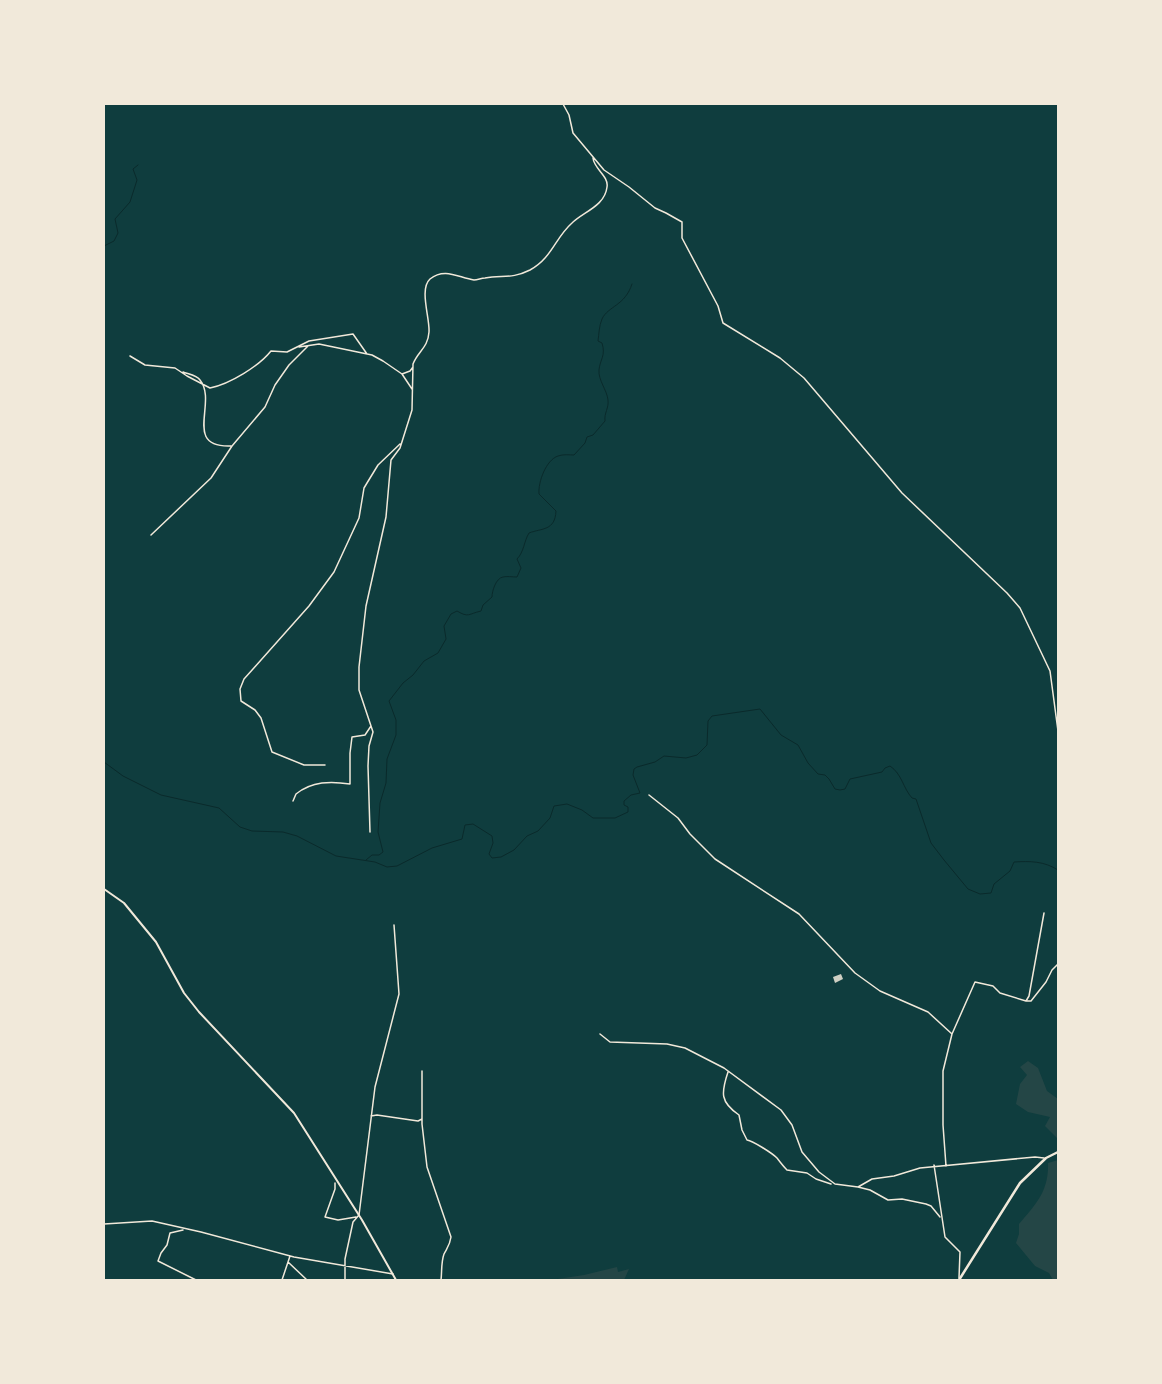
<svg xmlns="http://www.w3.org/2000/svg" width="1162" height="1384" font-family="'Fira Sans',sans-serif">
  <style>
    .green { fill: #244646 }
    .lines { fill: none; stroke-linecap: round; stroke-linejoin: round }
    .stream { stroke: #0a2a2b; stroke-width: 1 }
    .building { fill: #cfcfc3 }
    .minor { stroke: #f1e9da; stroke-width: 1.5 }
    .tertiary { stroke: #f1e9da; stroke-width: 2 }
    .secondary { stroke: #f1e9da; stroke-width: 2.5 }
  </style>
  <rect width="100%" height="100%" fill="#0f3d3e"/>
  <path class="green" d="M 1028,1061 L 1038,1068 L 1047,1091 L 1058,1099 L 1058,1139 L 1045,1126 L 1050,1117 L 1028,1112 L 1016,1104 L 1020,1084 L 1027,1075 L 1020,1067 Z
    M 1058,1160 L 1058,1280 L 1053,1280 L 1049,1273 L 1035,1266 L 1016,1243 L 1019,1234 L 1019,1224 C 1036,1204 1049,1191 1048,1163 Z
    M 617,1267 L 618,1272 L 629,1269 L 624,1280 L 551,1280 L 584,1275 Z"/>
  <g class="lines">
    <path class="stream" d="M 104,246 L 114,241 L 118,233 L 115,219 L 130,202 L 137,180 L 133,169 L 138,165
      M 104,762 L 123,776 L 161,795 L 219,808 L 240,827 L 252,831 L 283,832 L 297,836 L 336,856 L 375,862 L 387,867 L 397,866 L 432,848 L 462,839 L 465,825 L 473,824 L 492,836 L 493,843 L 489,854 L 492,858 L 501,857 L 514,850 L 527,836 L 538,831 L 550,818 L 554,806 L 567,804 L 582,810 L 593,818 L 615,818 L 628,812 L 628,807 L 624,805 L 624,801 L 631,795 L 640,793 L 633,775 L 634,769 L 637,767 L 655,762 L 664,756 L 686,758 L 697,755 L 707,745 L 708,721 L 712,716 L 760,709 L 781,735 L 798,745 L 808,763 L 818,774 L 825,775 L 829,779 L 835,789 L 840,790 L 845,789 L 850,779 L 882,772 L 885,768 L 890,766 C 902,774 903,788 912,798 L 916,799 L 931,843 L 944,860 L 968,889 L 980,894 L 991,893 L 994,884 L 1010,871 L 1014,862 C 1030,861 1044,861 1058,870
      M 366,860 L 372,855 L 379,855 L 383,852 L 378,832 L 380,803 L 386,783 L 387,759 L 396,735 L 396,720 L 389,701 L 403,683 L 413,675 L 424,661 L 438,653 L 446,639 L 444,626 L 451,614 L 457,611 C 469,618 468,614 481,611 L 483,605 L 492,597 C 492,591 496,578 503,577 C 507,576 512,577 517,577 L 521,568 L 517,559 C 524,552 524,541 529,533 C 542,528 555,531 556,511 L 539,494 C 538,482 546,460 558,456 C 563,454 570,455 574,455 L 585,443 L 587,437 L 593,435 L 605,421 C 604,413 609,408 608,400 C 607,390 598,380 599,370 C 600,359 606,356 602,343 L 598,341 C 599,334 599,326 602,319 C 608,306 625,306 632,284"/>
  </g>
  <path class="building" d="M 841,974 L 843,979 L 835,983 L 833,977 Z"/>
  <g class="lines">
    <path class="minor" d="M 563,104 L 569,115 L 573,133 L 604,170 L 629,187 L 655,208 L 666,213 L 682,222 L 682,238 L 718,306 L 723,323 L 780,358 L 804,378 L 902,493 L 1007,593 L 1020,608 L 1050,671 L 1058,731
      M 299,347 L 319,344 L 372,355 L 383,361 L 402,374 L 410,371 L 413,367
      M 130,356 L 145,365 L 175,368 L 187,376 L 210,388 C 230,384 259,366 271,351 L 287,352 L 309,341 L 353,334 L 367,354
      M 183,372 C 188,374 197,375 200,380 C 218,402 182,448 231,446
      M 402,374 L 412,389
      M 151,535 L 211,478 L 232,446 L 265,407 L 275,385 L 289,365 L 308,346
      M 1058,764 L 1058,775
      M 325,765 L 304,765 L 272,752 L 261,718 L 255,710 L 241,701 L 240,689 L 244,679 L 309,606 L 334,572 L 359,518 L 364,488 L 367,483 L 378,465 L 400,444
      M 649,795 L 678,818 L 690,834 L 715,859 L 799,914 L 855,973 L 880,991 L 928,1012 L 952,1034
      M 293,801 L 296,794 C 312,781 331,781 350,784 L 350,753 L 352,737 L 365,735 L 371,726
      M 370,832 L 368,766 L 369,746 L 373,732 L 359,690 L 359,667 L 366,606 L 386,517 L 391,460 L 400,448 L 412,410 L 413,364 C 418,351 428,348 429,332 C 430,318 419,289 430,279 C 445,267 459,278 474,280 C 478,280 481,278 485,278 C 503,275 512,279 530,270 C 552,258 555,238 572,223 C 583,212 605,206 607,187 C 609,176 594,169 593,158
      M 1026,1001 L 1029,996 L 1044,913
      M 600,1034 L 610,1042 L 667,1044 L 685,1048 L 724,1068 L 781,1110 L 792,1125 L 802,1152 L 819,1172 L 835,1184 L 858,1187 L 872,1179 L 894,1176 L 920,1168 L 1035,1157 L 1044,1158
      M 422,1071 L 422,1124 L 427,1167 L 451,1237 C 450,1245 447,1248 444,1254 C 441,1262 442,1272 441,1280
      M 728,1072 C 721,1093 720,1102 739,1115 L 742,1130 L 747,1140 C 753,1141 772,1153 777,1158 C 780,1162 783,1166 787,1170 L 807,1173 L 816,1179 L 831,1184
      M 371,1116 L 377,1115 L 418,1121 L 422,1119
      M 934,1165 L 945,1237 L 960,1252 L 959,1278
      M 946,1166 L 943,1125 L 943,1071 L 952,1034 L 975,982 L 993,986 L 1000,993 L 1026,1001 L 1031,1001 L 1046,982 L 1052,970 L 1058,964
      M 335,1183 L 335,1189 L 325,1217 L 338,1220 L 356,1217
      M 858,1187 L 870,1190 L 888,1200 L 902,1199 L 926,1204 L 931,1206 L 940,1217
      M 104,1224 L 152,1221 L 201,1232 L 294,1257 L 393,1274
      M 183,1230 L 170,1233 L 167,1245 L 161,1253 L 158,1261 L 196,1280
      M 290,1256 L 288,1262 L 307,1280
      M 282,1280 L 288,1262
      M 345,1280 L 345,1259 L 353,1222 L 359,1215 L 375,1087 L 399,994 L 394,925"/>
    <path class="tertiary" d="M 104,889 L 124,903 L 156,942 L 184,993 L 199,1012 L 294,1113 L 362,1220 L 396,1280"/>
    <path class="secondary" d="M 959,1280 L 1020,1183 L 1046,1158 L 1058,1152"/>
  </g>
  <rect width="1162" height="1384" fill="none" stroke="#f1e9da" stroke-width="210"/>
</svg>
